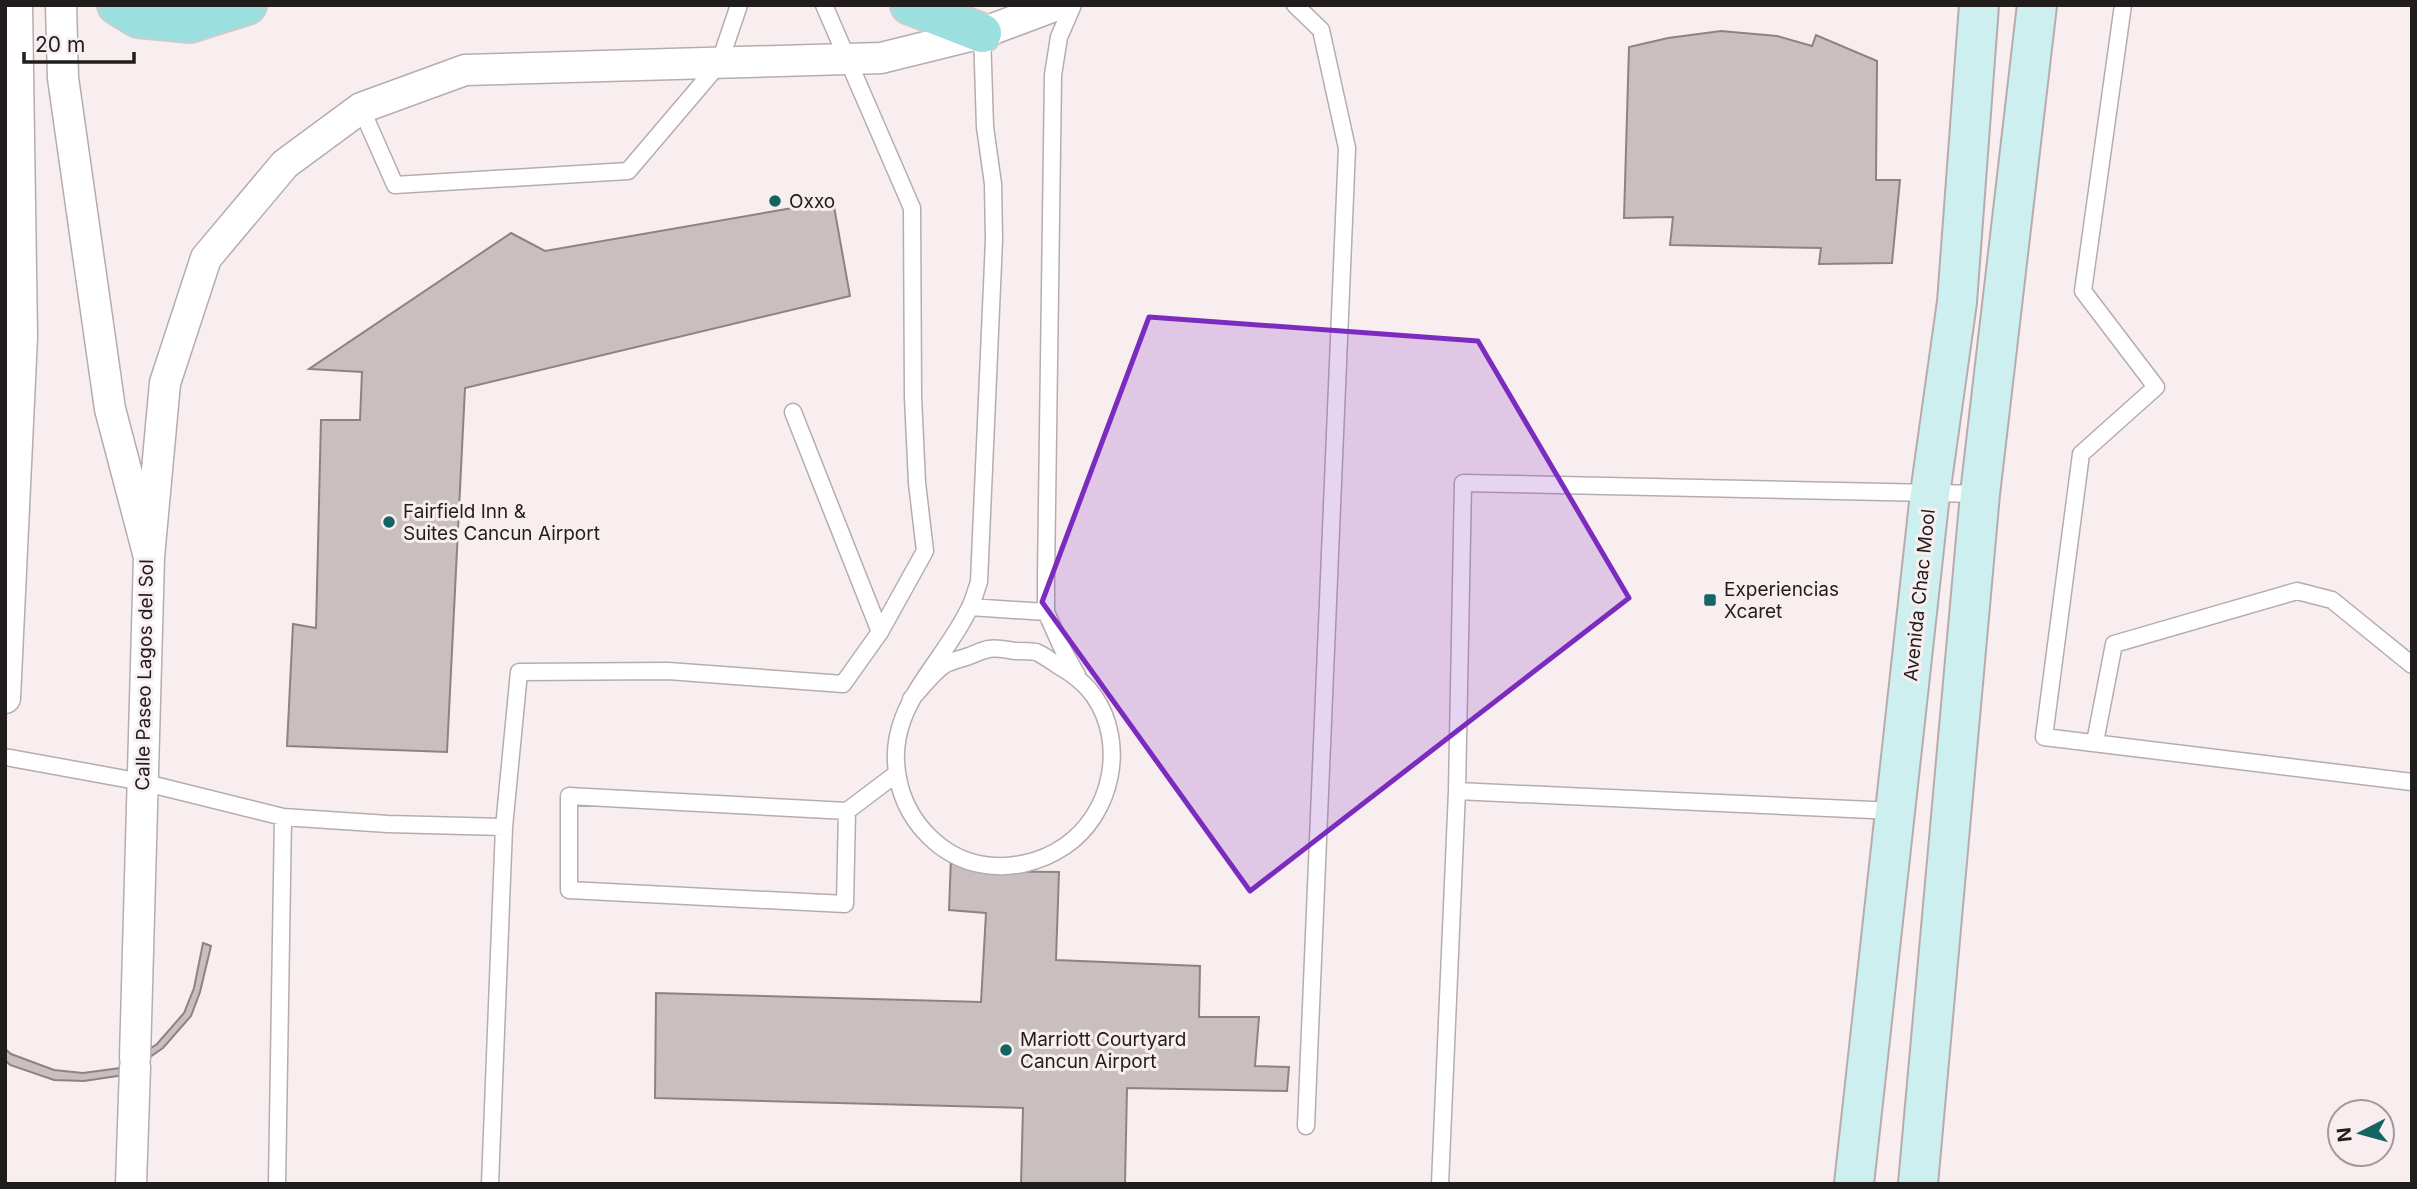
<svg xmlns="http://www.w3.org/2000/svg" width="2417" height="1189" font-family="Inter,sans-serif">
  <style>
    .building { fill: #c9bfc0; stroke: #8d8284; stroke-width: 2 }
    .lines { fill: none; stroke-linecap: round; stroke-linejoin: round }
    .lane-casing { stroke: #b6acad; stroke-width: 19 }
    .street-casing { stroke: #b6acad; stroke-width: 33 }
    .secondary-casing { stroke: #b6acad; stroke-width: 42 }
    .primary-casing { stroke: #cecdcd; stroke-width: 42 }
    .lane { stroke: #fff; stroke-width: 16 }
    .street { stroke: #fff; stroke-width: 30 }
    .secondary { stroke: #cdefef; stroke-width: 38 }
    .primary { stroke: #9bdfdf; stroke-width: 38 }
    .marked { fill: #7b2cbf; fill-opacity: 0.2; stroke: #7b2cbf; stroke-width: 5; stroke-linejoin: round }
    .poi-dot { fill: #146464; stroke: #f9eeef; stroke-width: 2.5 }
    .labels { text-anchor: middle; stroke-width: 6; stroke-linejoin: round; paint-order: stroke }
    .poi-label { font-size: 19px; fill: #211d1d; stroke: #f9eeef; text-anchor: start }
    .street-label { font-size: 19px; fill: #211d1d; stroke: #f9eeef }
  </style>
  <rect width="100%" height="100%" fill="#f9eeef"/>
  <path class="building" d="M 1721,31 L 1777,36 L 1812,46 L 1816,35 L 1877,61 L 1876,180 L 1900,180 L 1892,263 L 1819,264 L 1821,248 L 1670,245 L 1673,217 L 1624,218 L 1629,47 L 1668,38 Z
    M 833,201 L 850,296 L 465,388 L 447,752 L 287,746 L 293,624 L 316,628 L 321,420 L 360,420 L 362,372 L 309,369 L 511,233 L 545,251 Z
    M 951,857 L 989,871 L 1059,872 L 1056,960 L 1200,966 L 1199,1017 L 1259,1017 L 1255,1066 L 1289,1067 L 1287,1091 L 1127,1088 L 1125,1184 L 1021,1184 L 1023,1108 L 655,1098 L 656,993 L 981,1002 L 986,913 L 949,910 Z
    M 203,943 L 211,946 L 200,992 L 191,1016 L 163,1048 L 124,1075 L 84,1081 L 54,1080 L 10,1065 L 5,1060 L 5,1049 L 11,1054 L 54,1070 L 83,1073 L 120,1068 L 157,1044 L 184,1013 L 194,988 Z"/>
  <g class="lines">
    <g class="lane-casing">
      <path id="lane" d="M 1073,5 L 1059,37 L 1053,75 L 1046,577 L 1046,612 L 1065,654 L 1077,675
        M 1295,5 L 1321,30 L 1347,148 L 1306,1126
        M 2123,5 L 2083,291 L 2156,387 L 2081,454 L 2044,737 L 2412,782
        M 361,108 L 395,185 L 628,171 L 719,64 L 739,5
        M 793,412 L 880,632
        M 970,607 L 1046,612
        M 911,699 C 921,689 932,673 944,665 C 951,661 961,659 969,656 C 975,654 982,650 989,649 C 997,647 1007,650 1015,651 C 1022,651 1030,651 1036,652 C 1044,655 1052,662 1059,666 C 1073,674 1085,683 1094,696 C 1127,744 1112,814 1065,846 C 1040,863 1009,870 979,864 C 941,856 910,824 900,787 C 879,711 941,669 970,607 C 974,599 976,590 979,582 L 994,240 L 993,184 L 985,127 L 982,33
        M 2095,742 L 2114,644 L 2297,591 L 2332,600 L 2412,665
        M 5,757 L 142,782 L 283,817 L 388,824 L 504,827 L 519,672 L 668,671 L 843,684 L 880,632 L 925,551 L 917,483 L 913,397 L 912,208 L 824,5
        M 847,811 L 845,904 L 569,890 L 569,796 L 847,811 L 896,774
        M 1894,811 L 1457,791 L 1463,483 L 1980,494
        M 277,1184 L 283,817
        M 490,1184 L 504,827
        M 1440,1184 L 1457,791"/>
    </g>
    <g class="street-casing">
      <path id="street" d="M 61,5 L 63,78 L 110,409 L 149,557 L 135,1058
        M 149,557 L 165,383 L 206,258 L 285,164 L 361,108 L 465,70 L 881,58 L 982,33 L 1057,5
        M 5,698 L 22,337 L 17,5
        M 131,1184 L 135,1067"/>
    </g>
    <g class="secondary-casing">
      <path id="secondary" d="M 1854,1184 L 1930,494 L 1957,302 L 1979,5
        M 1918,1184 L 1980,494 L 2037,5"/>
    </g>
    <g class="primary-casing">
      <path id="primary" d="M 117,5 L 138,18 L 190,23 L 247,5
        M 910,5 L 982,33"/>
    </g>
    <use href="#lane" class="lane"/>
    <use href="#street" class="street"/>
    <use href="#secondary" class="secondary"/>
    <use href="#primary" class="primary"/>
  </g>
  <path class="marked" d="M 1149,317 L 1478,341 L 1629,598 L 1250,891 L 1042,602 Z"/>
  <g class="poi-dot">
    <circle cx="775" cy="201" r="7"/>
    <circle cx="389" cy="522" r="7"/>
    <rect x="1703" y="593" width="14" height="14" rx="3.5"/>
    <circle cx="1006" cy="1050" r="7"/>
  </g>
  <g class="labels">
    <g class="poi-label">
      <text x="789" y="208">Oxxo</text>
      <text x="403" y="518">Fairfield Inn &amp;<tspan x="403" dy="22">Suites Cancun Airport</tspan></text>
      <text x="1724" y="596">Experiencias<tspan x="1724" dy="22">Xcaret</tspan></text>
      <text x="1020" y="1046">Marriott Courtyard<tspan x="1020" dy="22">Cancun Airport</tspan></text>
    </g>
    <g class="street-label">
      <text transform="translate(1919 595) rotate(-84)" y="7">Avenida Chac Mool</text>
      <text transform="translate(144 675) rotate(-89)" y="7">Calle Paseo Lagos del Sol</text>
    </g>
  </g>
  <rect width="2417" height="1189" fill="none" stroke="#211d1d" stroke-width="14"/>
  <g transform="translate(2361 1133) rotate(264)"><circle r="33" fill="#f9eeef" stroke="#a39a9b" stroke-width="2"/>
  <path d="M0-5L12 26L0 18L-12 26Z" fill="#146464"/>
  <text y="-10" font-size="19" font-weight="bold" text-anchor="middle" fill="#211d1d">N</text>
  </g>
  <path d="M24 52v10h110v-10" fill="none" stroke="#211d1d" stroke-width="3.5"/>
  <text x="35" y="52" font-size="21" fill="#211d1d" stroke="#f9eeef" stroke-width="5" paint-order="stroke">20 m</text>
</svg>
